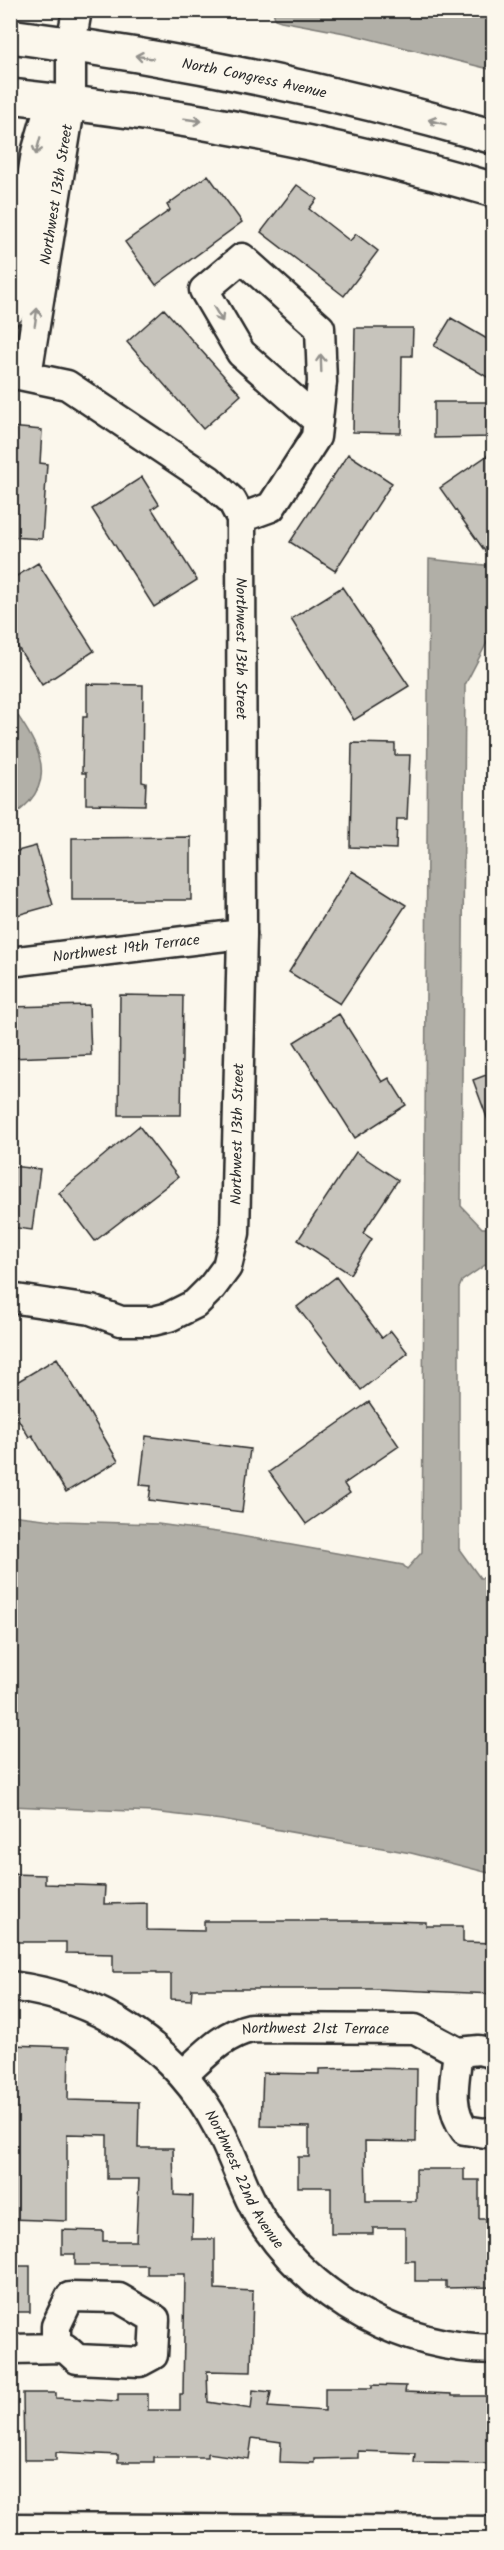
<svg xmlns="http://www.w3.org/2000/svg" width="504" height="2550" font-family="Kalam,sans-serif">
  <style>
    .water { fill: #b1afa7; stroke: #7b7a75; stroke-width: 1.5 }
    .building { fill: #c7c4bc; stroke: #2b2b2b; stroke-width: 1.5 }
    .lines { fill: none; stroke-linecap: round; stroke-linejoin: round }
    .minor-casing { stroke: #2b2b2b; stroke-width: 33 }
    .major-casing { stroke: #2b2b2b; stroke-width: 38 }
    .minor { stroke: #fbf7ec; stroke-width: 28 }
    .major { stroke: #fbf7ec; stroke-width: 33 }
    .oneway { stroke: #93918c }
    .labels { text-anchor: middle; stroke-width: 4.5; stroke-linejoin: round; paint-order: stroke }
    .street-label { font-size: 15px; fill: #2b2b2b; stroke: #fbf7ec }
  </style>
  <rect width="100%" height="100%" fill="#fbf7ec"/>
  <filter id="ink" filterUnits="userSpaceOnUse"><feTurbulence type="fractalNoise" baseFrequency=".0167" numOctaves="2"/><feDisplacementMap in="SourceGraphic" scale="12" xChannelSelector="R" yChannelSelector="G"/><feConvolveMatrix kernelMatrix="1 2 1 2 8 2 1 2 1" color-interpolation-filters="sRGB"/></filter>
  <g filter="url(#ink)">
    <path class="water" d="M 273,11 L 493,11 L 493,70 L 350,34 L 281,21 L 275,19 Z
      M 429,559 L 493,566 L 493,631 L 465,685 L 461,1206 L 482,1228 L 493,1228 L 494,1263 L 488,1263 L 462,1281 L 459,1288 L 459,1549 L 480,1578 L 493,1578 L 493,1874 L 411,1853 L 222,1820 L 153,1812 L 10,1806 L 11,1515 L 61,1521 L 158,1524 L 224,1533 L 403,1565 L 407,1569 L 422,1552 Z
      M 10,704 C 30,734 58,770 29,802 C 23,808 19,813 11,816 Z"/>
    <path class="building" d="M 208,175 L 242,222 L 156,285 L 125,242 L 170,210 L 167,205 Z
      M 297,185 L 317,199 L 309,209 L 350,241 L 356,234 L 378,251 L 344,296 L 261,232 Z
      M 164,309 L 241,395 L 203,429 L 127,342 Z
      M 451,318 L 494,343 L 494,381 L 434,346 Z
      M 355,328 L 413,328 L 412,356 L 402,356 L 401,433 L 353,432 Z
      M 434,402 L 494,402 L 494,437 L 434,438 Z
      M 10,427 L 42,430 L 40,463 L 47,464 L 42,539 L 10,537 Z
      M 494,451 L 494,564 L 440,488 Z
      M 348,454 L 392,483 L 335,571 L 290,542 Z
      M 142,477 L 159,504 L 152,509 L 197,580 L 154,607 L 92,509 Z
      M 38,563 L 94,651 L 42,685 L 10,635 L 10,580 Z
      M 342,587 L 409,686 L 354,720 L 291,619 Z
      M 87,684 L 143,685 L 142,782 L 146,783 L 145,805 L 86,804 L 86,773 L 82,773 L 83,717 L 87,717 Z
      M 352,743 L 395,744 L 395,755 L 410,755 L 407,819 L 397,819 L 396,849 L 350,847 Z
      M 191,837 L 191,900 L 72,900 L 72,838 Z
      M 36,846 L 53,905 L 10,917 L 10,853 Z
      M 352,871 L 406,905 L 340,1004 L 289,972 Z
      M 120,995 L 183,996 L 181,1115 L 119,1115 Z
      M 89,1005 L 91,1055 L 10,1058 L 10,1007 Z
      M 339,1014 L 382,1082 L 389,1078 L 406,1105 L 355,1138 L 294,1042 Z
      M 494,1072 L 494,1131 L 492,1131 L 473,1080 Z
      M 139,1126 L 178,1177 L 95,1241 L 59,1193 Z
      M 356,1152 L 398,1180 L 363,1233 L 372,1239 L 350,1274 L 298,1240 Z
      M 10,1166 L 40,1169 L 32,1230 L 10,1227 Z
      M 336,1277 L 382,1338 L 391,1331 L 408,1353 L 361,1390 L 297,1307 Z
      M 57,1358 L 118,1461 L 66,1492 L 32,1435 L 29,1437 L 10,1406 L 10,1386 Z
      M 369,1402 L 399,1446 L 344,1484 L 350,1493 L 306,1524 L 269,1472 Z
      M 146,1436 L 250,1449 L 242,1512 L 149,1500 L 151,1486 L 140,1485 Z
      M 10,1874 L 45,1875 L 45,1884 L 105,1886 L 104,1904 L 147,1903 L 147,1930 L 204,1931 L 204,1921 L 390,1921 L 426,1922 L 426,1926 L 463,1926 L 463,1942 L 494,1943 L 494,1994 L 376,1989 L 192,1989 L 191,2000 L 171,1999 L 171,1974 L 157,1974 L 157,1972 L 113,1972 L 113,1954 L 66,1953 L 66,1942 L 10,1942 Z
      M 10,2045 L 69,2047 L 68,2100 L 139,2102 L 138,2148 L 173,2148 L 174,2195 L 193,2196 L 192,2239 L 215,2239 L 215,2289 L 253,2291 L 251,2372 L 207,2371 L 208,2402 L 251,2409 L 253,2390 L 271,2392 L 268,2407 L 325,2411 L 325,2388 L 372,2388 L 372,2385 L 406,2386 L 405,2392 L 452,2394 L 452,2396 L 494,2396 L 494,2464 L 414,2463 L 415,2453 L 358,2451 L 358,2458 L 314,2459 L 314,2463 L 280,2462 L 281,2442 L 252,2438 L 249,2459 L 208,2453 L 208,2457 L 154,2457 L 154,2462 L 118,2462 L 118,2455 L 56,2452 L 56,2460 L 24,2460 L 23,2393 L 56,2393 L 56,2398 L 118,2401 L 118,2394 L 148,2394 L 148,2410 L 180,2410 L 180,2394 L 183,2394 L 185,2274 L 147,2274 L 147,2265 L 75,2265 L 75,2254 L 62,2254 L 62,2230 L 103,2231 L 103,2241 L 136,2241 L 139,2179 L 107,2179 L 107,2135 L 67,2134 L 67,2221 L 10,2219 Z
      M 364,2068 L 417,2069 L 416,2142 L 365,2141 L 366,2201 L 416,2201 L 416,2169 L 464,2169 L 464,2180 L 479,2180 L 479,2219 L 494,2219 L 494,2287 L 446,2288 L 446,2281 L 415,2281 L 415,2261 L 405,2261 L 405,2228 L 373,2228 L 373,2234 L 331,2234 L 331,2187 L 298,2187 L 298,2157 L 309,2157 L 309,2127 L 261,2126 L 263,2073 L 319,2074 L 319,2069 Z
      M 10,2266 L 30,2266 L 30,2312 L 10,2312 Z"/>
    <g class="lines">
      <g class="minor-casing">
        <g id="minor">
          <path d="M 10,311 L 36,153 L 46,119 L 71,102"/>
          <path id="s1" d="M 10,373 L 67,385 L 209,480 L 232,501 L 241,518 L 242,934 L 235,1233 L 227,1267 L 212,1287 L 195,1304 L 169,1317 L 153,1321 L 121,1321 L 91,1310 L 10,1298"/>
          <path id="s2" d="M 27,375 L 71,102 L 71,44 L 77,10"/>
          <path d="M 241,518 L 271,507 L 316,437 L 322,382 L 320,328 L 242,258 L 204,290 L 241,353 L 318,421"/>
          <path id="s3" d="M 10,962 L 242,934"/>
          <path id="s4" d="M 10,1986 C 100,1997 177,2048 219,2129 C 236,2161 245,2196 266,2227 C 317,2301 403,2348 494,2349"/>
          <path d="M 458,2052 C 455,2079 447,2107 465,2130 L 485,2133 L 494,2131"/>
          <path id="s5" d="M 183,2075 C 204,2056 223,2034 251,2028 L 415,2029 L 458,2052 L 479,2050 L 494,2054"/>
          <path d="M 10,2349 L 65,2348 L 77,2359 L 140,2362 L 153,2355 L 155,2319 L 119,2298 L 70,2297 L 56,2326 L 56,2348"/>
          <path d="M 10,2528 L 494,2531"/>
        </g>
      </g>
      <g class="major-casing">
        <g id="major">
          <path id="s6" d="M 10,36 C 173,57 336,91 494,137"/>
          <path d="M 10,96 C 174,113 336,143 494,190"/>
        </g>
      </g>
      <use href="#minor" class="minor"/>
      <use href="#major" class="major"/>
    </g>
    <defs><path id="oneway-shaft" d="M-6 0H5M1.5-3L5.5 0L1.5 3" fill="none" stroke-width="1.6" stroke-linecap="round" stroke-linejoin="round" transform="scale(1.5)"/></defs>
    <g class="oneway">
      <use href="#oneway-shaft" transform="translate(144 57) rotate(-170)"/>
      <use href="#oneway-shaft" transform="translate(193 120) rotate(8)"/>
      <use href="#oneway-shaft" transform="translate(437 122) rotate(-165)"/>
      <use href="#oneway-shaft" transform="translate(38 146) rotate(105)"/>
      <use href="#oneway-shaft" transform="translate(218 314) rotate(59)"/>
      <use href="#oneway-shaft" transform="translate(36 317) rotate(-82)"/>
      <use href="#oneway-shaft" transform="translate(321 363) rotate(-92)"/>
    </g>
  </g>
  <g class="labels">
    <g class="street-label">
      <text dy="5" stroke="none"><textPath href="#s6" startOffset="248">North Congress Avenue</textPath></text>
      <text dy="5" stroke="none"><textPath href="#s2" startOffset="183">Northwest 13th Street</textPath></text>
      <text dy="5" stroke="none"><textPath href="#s1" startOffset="410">Northwest 13th Street</textPath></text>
      <text dy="5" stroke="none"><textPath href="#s3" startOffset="117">Northwest 19th Terrace</textPath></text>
      <text transform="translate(237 1134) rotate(-89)" y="5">Northwest 13th Street</text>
      <text dy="5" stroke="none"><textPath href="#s5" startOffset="148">Northwest 21st Terrace</textPath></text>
      <text dy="5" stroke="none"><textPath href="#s4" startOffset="320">Northwest 22nd Avenue</textPath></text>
    </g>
  </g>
  <rect width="504" height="2550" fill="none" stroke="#fbf7ec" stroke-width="36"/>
  <rect x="18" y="18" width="468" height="2514" fill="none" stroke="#2b2b2b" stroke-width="2" filter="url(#ink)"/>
</svg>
